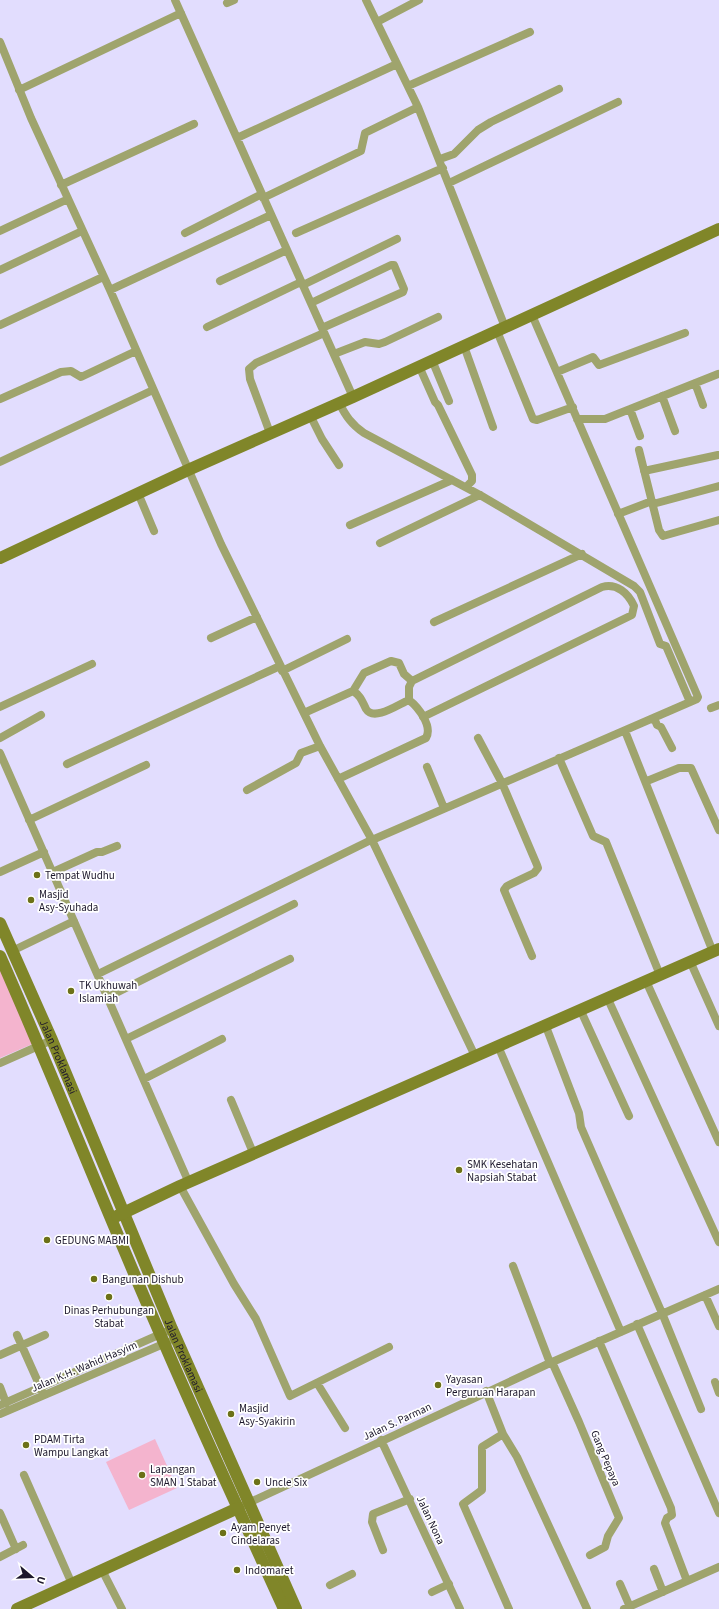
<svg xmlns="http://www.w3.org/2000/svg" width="719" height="1609" font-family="'Source Sans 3',sans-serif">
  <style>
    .green { fill: #f4b4ce }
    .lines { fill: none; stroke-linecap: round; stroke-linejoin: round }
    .street { stroke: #9fa46d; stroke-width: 8 }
    .secondary { stroke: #808629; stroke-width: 12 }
    .poi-dot { fill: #6c7117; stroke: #fff; stroke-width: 1.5 }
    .labels { text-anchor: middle; stroke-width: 3.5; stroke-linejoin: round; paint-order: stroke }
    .poi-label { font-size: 11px; fill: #1c172b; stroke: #fff; text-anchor: start }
    .street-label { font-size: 11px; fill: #1c172b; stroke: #fff }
  </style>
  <rect width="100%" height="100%" fill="#e2ddfe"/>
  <path class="green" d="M 0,959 L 37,1042 L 0,1058 Z
    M 155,1439 L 177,1488 L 129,1510 L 106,1462 Z"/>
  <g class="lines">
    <path class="street" d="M 175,0 L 353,397
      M 366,0 L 418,107 L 505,327
      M 227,3 L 234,0
      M 377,22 L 419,0
      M 0,42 L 31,118 L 110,290 L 221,544 L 320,746 L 372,840 L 475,1056
      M 408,86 L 530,32
      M 19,90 L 181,13
      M 237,138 L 397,64
      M 440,159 L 454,154 L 478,130 L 491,122 L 559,89
      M 449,183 L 618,102
      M 61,185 L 194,124
      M 263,198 L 361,151 L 365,133 L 418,107
      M 0,231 L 68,199
      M 185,233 L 262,194
      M 296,233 L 443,168
      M 0,270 L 82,231
      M 220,281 L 287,250
      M 303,285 L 397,239
      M 110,290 L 271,215
      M 311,303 L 391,265 L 394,265 L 404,289 L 403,292 L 322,328
      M 0,325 L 103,277
      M 207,327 L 301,282
      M 497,331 L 533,419 L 537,420 L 573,407
      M 464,346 L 493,427
      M 334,354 L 365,342 L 379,344 L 385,342 L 438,317
      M 432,360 L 449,401
      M 419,366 L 435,402 L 438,405 L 472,475 L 472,481 L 466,487
      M 557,372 L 593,357 L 599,365 L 685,333
      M 695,383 L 703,405
      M 662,396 L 675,431
      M 0,399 L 61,372 L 71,371 L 81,377 L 136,351
      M 339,403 C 346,416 351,424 364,433 L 480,495 L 634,586 L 640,592 L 660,644 L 666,646 L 690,702
      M 630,409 L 640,436
      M 310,415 L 322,439 L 339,465
      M 577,419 L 605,419 L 718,374
      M 270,433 L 250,379 L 249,369 L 256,363 L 324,333
      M 639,450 L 659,530 L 663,536 L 719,520
      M 0,462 L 153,390
      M 644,471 L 718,455
      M 138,493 L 154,531
      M 653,504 L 719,486
      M 618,514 L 652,501
      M 350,525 L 452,480
      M 380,543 L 480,495
      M 434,622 L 582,554
      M 211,638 L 257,617
      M 282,671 L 347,639
      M 412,681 L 602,587 C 617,583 628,593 634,606 L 632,615 L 423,717
      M 353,691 C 361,696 362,701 366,709 C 374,722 399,704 409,700
      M 0,707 L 92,664
      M 711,708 L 719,705
      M 304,713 L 353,691 L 364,673 L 391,661 L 399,663 L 404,674 L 412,681 L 409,687 L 409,700 C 418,707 433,726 426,738 L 338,779
      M 654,718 L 657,725 L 661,727 L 672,748
      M 625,731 L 713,952
      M 0,738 L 41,715
      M 478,738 L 502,783 L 537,865 L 538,868 L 534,873 L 507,886 L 504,890 L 532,956
      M 0,753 L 189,1183
      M 559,758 L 593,836 L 606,842 L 660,975
      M 67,764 L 280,666
      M 427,767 L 444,808
      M 647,781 L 679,768 L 691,768 L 719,830
      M 247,790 L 296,763 L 301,753 L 320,746
      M 29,820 L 146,765
      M 372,840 L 697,699 L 698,697 L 532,315
      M 0,872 L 44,852
      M 53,872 L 97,852 L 102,852 L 117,846
      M 12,951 L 74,921
      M 690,961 L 719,1026
      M 98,974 L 371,840
      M 646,981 L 719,1142
      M 108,997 L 294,904
      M 607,997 L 719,1242
      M 580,1009 L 629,1116
      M 545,1024 L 579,1113 L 581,1127 L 662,1313 L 701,1409
      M 126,1039 L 290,959
      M 498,1046 L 621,1332
      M 0,1063 L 52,1040
      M 144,1079 L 222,1039
      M 231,1100 L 254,1155
      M 180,1186 L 234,1284 L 256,1319 L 290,1396 L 389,1347
      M 513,1266 L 550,1363
      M 705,1295 L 719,1326
      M 637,1324 L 719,1513
      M 17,1335 L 42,1391
      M 599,1341 L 671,1508 L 672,1515 L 667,1518 L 665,1523 L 687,1581
      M 0,1355 L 45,1335
      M 552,1362 L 579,1422 L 619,1518 L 608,1536 L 605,1547 L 590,1555
      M 715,1382 L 719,1393
      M 317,1383 L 345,1428
      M 0,1387 L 6,1403
      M 486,1391 L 503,1434 L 517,1457 L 587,1609
      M 0,1405 L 172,1329
      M 0,1414 L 168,1342
      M 503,1434 L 482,1447 L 482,1490 L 463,1504 L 509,1609
      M 381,1440 L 460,1609
      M 24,1475 L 72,1584
      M 244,1505 L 550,1363 L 719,1289
      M 0,1513 L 16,1549
      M 383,1550 L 372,1522 L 373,1514 L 410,1499
      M 0,1557 L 23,1545
      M 654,1569 L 663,1592
      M 102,1570 L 122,1609
      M 620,1584 L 630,1607
      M 330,1585 L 352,1574
      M 432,1592 L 449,1584
      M 624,1609 L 719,1567"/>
    <g class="secondary">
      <path d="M 0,558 L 188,470 L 353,397 L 719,229"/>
      <path id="s1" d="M 0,923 L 52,1040 L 172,1329 L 296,1609"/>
      <path d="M 0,956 C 57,1085 108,1216 165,1345 C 203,1433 244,1521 284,1609"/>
      <path d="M 117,1216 L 180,1186 L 719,949"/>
      <path d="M 17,1609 L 238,1508"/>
    </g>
  </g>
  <g class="poi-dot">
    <circle cx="37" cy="875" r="4"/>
    <circle cx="31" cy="900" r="4"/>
    <circle cx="71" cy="991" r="4"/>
    <circle cx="459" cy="1170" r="4"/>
    <circle cx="47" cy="1240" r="4"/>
    <circle cx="94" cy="1279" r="4"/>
    <circle cx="109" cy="1297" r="4"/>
    <circle cx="438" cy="1385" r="4"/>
    <circle cx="231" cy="1414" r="4"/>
    <circle cx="26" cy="1445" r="4"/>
    <circle cx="142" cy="1475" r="4"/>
    <circle cx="257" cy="1482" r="4"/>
    <circle cx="223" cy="1533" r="4"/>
    <circle cx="237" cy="1570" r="4"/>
  </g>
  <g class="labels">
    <g class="poi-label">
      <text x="45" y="879">Tempat Wudhu</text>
      <text x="39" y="898">Masjid<tspan x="39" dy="13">Asy-Syuhada</tspan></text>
      <text x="79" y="989">TK Ukhuwah<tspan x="79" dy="13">Islamiah</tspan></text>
      <text x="467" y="1168">SMK Kesehatan<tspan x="467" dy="13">Napsiah Stabat</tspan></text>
      <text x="55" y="1244">GEDUNG MABMI</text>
      <text x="102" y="1283">Bangunan Dishub</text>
      <text x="109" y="1314" text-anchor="middle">Dinas Perhubungan<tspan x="109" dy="13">Stabat</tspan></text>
      <text x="446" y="1383">Yayasan<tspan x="446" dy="13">Perguruan Harapan</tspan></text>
      <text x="239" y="1412">Masjid<tspan x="239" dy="13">Asy-Syakirin</tspan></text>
      <text x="34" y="1443">PDAM Tirta<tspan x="34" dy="13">Wampu Langkat</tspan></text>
      <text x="150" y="1473">Lapangan<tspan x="150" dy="13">SMAN 1 Stabat</tspan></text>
      <text x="265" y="1486">Uncle Six</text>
      <text x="231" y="1531">Ayam Penyet<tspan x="231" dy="13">Cindelaras</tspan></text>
      <text x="245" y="1574">Indomaret</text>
    </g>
    <g class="street-label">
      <text dy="4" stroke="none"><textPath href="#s1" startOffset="146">Jalan Proklamasi</textPath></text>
      <text dy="4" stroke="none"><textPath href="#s1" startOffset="470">Jalan Proklamasi</textPath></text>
      <text transform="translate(84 1366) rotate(-23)" y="4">Jalan K.H. Wahid Hasyim</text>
      <text transform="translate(397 1421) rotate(-25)" y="4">Jalan S. Parman</text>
      <text transform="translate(606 1458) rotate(67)" y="4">Gang Pepaya</text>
      <text transform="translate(431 1520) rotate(65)" y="4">Jalan Nona</text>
    </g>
  </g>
  <g transform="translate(32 1577) rotate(109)" stroke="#ffffff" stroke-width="3" paint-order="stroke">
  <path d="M0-3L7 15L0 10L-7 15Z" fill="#1c172b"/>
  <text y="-6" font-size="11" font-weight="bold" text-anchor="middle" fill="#1c172b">U</text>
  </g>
</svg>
